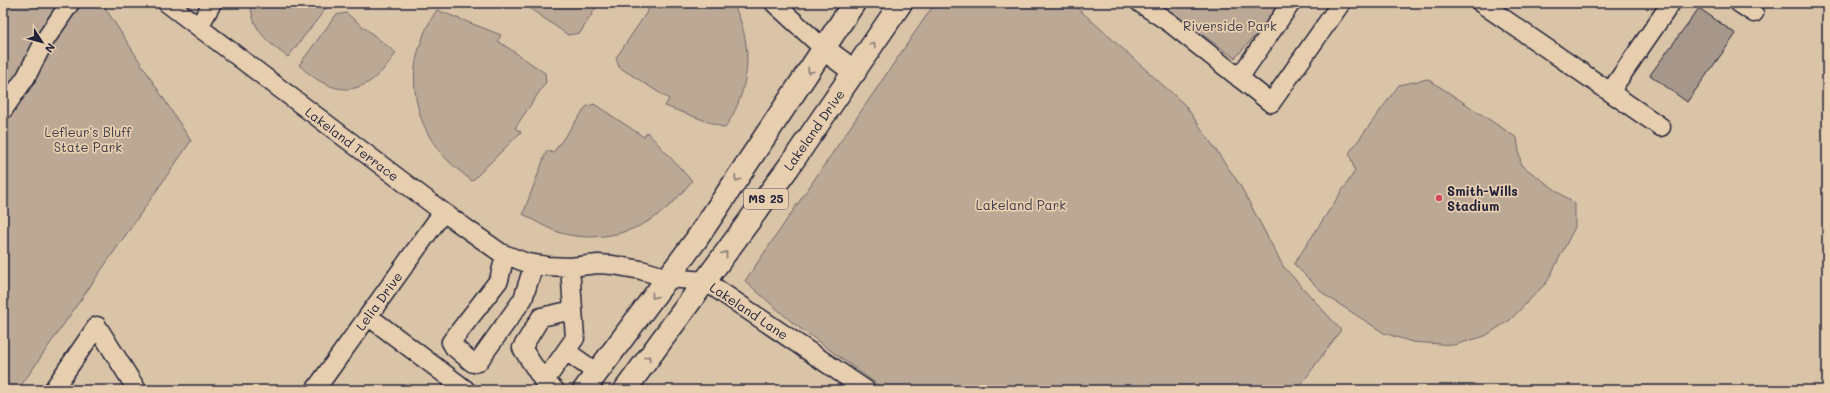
<svg xmlns="http://www.w3.org/2000/svg" width="1830" height="393" font-family="Mali,sans-serif">
  <style>
    .green { fill: #bba996; stroke: #6e6668 }
    .building { fill: #a6978a; stroke: #22223b }
    .lines { fill: none; stroke-linecap: round; stroke-linejoin: round }
    .minor-casing { stroke: #22223b; stroke-width: 21 }
    .highway-casing { stroke: #22223b; stroke-width: 25 }
    .minor { stroke: #e6ceaf; stroke-width: 18 }
    .highway { stroke: #e6ceaf; stroke-width: 22 }
    .oneway { stroke: #847875 }
    .poi-dot { fill: #d1495b; stroke: #e6ceaf; stroke-width: 1.5 }
    .labels { text-anchor: middle; stroke-width: 3.5; stroke-linejoin: round; paint-order: stroke }
    .shield { fill: #e6ceaf; stroke: #5d565e; stroke-width: 1 }
    .shield-label { font-size: 12px; font-weight: bold; fill: #22223b }
    .park-label { font-size: 13px; fill: #413d4d; stroke: #e6ceaf }
    .street-label { font-size: 13px; fill: #22223b; stroke: #e6ceaf }
    .poi-label { font-size: 13px; font-weight: bold; fill: #22223b; stroke: #e6ceaf; text-anchor: start }
  </style>
  <rect width="100%" height="100%" fill="#dac4a8"/>
  <filter id="ink" filterUnits="userSpaceOnUse"><feTurbulence type="fractalNoise" baseFrequency=".025" numOctaves="2"/><feDisplacementMap in="SourceGraphic" scale="8" xChannelSelector="R" yChannelSelector="G"/><feConvolveMatrix kernelMatrix="1 2 1 2 8 2 1 2 1" color-interpolation-filters="sRGB"/></filter>
  <g filter="url(#ink)">
    <path class="green" d="M 3,3 L 102,3 L 191,141 L 18,390 L 3,390 Z
      M 251,3 L 327,3 L 327,7 L 288,57 C 268,43 251,29 251,3 Z
      M 513,3 L 599,3 L 580,33 L 568,35 L 522,3 L 515,5 Z
      M 646,3 L 733,3 C 736,10 740,18 742,26 C 753,61 745,98 725,128 L 665,106 L 669,99 L 619,67 L 616,58 L 649,9 L 643,6 Z
      M 935,3 L 1072,3 L 1185,105 L 1240,185 L 1283,266 L 1341,330 L 1297,390 L 885,390 L 793,323 L 745,281 Z
      M 1158,3 L 1284,3 L 1235,58 Z
      M 437,10 L 501,35 L 498,41 L 545,73 L 546,82 L 515,128 L 521,132 L 472,181 C 461,172 449,163 440,152 C 415,121 407,77 422,40 C 425,29 431,19 437,10 Z
      M 346,13 L 396,53 C 368,96 337,101 299,65 L 336,15 Z
      M 1428,79 L 1517,138 L 1521,165 L 1575,204 L 1575,227 L 1547,282 L 1510,320 L 1485,336 L 1454,345 L 1412,342 L 1384,333 L 1325,295 L 1294,264 L 1355,171 L 1349,153 L 1399,85 Z
      M 594,104 L 644,137 L 647,132 L 692,181 C 681,194 670,207 655,217 C 629,235 592,242 561,233 C 548,229 535,221 523,214 L 547,150 L 553,153 L 586,107 Z"/>
    <path class="building" d="M 1699,8 L 1736,34 L 1687,102 L 1650,75 Z"/>
    <g class="lines">
      <g class="minor-casing">
        <path id="minor" d="M 167,3 L 443,212 L 501,253 L 527,263 L 547,266 L 570,267 L 598,264 L 613,265 L 641,270 L 668,278 L 705,281 L 866,390
          M 774,3 L 824,49
          M 1140,3 L 1170,23 L 1271,103 L 1341,3
          M 1481,3 L 1610,92 L 1671,3
          M 1739,3 L 1754,13
          M 199,27 L 212,3
          M 1239,78 L 1291,3
          M 1610,92 L 1661,127
          M 3,110 L 26,77 L 45,40 L 70,3
          M 505,255 L 499,280 L 451,342 L 454,347 L 473,363 L 478,362 L 523,299 L 534,264
          M 368,316 L 466,390
          M 566,351 L 597,373
          M 544,382 L 522,348 L 541,317 L 573,310
          M 53,390 L 97,326 L 137,390
          M 315,390 L 443,212
          M 555,390 L 544,382 L 575,338 L 570,267"/>
      </g>
      <g class="highway-casing">
        <path id="highway" d="M 824,49 L 855,72
          M 584,390 L 696,240 L 854,3
          M 625,390 L 788,168 L 901,3"/>
      </g>
      <use href="#minor" class="minor"/>
      <use href="#highway" class="highway"/>
    </g>
    <defs><path id="oneway-chevron" d="M-2-3.5L2.5 0L-2 3.5" fill="none" stroke-width="1.6" stroke-linecap="round" stroke-linejoin="round"/></defs>
    <g class="oneway">
      <use href="#oneway-chevron" transform="translate(873 45) rotate(-56)"/>
      <use href="#oneway-chevron" transform="translate(810 71) rotate(124)"/>
      <use href="#oneway-chevron" transform="translate(737 179) rotate(124)"/>
      <use href="#oneway-chevron" transform="translate(725 254) rotate(-53)"/>
      <use href="#oneway-chevron" transform="translate(654 296) rotate(127)"/>
      <use href="#oneway-chevron" transform="translate(648 358) rotate(-54)"/>
    </g>
  </g>
  <circle class="poi-dot" cx="1439" cy="198" r="4"/>
  <g class="labels">
    <rect class="shield" x="744" y="189" width="44" height="20" rx="3"/>
    <g class="shield-label">
      <text x="766" y="203">MS 25</text>
    </g>
    <g class="park-label">
      <text x="1230" y="31">Riverside Park</text>
      <text x="88" y="137">Lefleur's Bluff<tspan x="88" dy="15">State Park</tspan></text>
      <text x="1021" y="210">Lakeland Park</text>
    </g>
    <g class="street-label">
      <text transform="translate(814 130) rotate(-55)" y="5">Lakeland Drive</text>
      <text transform="translate(352 144) rotate(37)" y="5">Lakeland Terrace</text>
      <text transform="translate(379 301) rotate(-54)" y="5">Lelia Drive</text>
      <text transform="translate(749 311) rotate(34)" y="5">Lakeland Lane</text>
    </g>
    <g class="poi-label">
      <text x="1447" y="196">Smith-Wills<tspan x="1447" dy="15">Stadium</tspan></text>
    </g>
  </g>
  <rect width="1830" height="393" fill="none" stroke="#e6ceaf" stroke-width="16"/>
  <rect x="8" y="8" width="1814" height="377" fill="none" stroke="#22223b" stroke-width="1.5" filter="url(#ink)"/>
  <g transform="translate(42 42) rotate(126)" stroke="#e6ceaf" stroke-width="3" paint-order="stroke">
  <path d="M0-3L7 15L0 10L-7 15Z" fill="#22223b"/>
  <text y="-6" font-size="11" font-weight="bold" text-anchor="middle" fill="#22223b">N</text>
  </g>
</svg>
